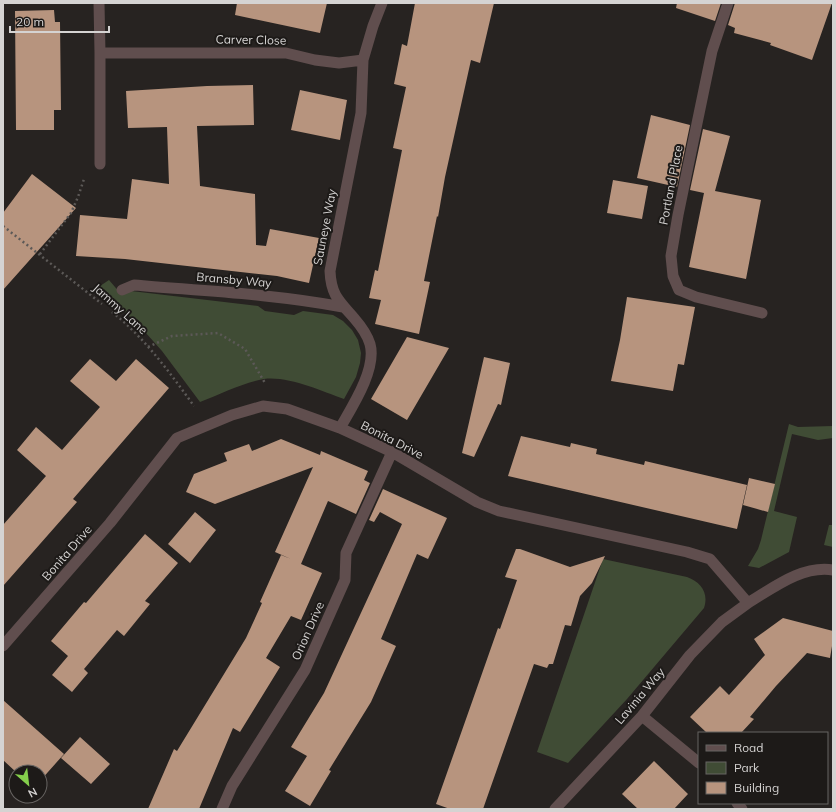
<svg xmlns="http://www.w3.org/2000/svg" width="836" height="812" font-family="Mulish,sans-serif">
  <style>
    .green { fill: #404c35 }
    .building { fill: #b7947e }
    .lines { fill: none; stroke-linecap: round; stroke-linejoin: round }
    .path { stroke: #5c5957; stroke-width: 2.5; stroke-dasharray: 2 3; stroke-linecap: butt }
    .service { stroke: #604e4e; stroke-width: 11 }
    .minor { stroke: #604e4e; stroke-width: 11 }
    .labels { text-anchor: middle; stroke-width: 4; stroke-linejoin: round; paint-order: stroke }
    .street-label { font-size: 12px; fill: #d5d3d2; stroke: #1d1a18 }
  </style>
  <rect width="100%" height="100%" fill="#272321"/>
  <path class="green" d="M 109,280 L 121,294 L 131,291 L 258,306 L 265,311 L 294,315 L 303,311 L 333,315 L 343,321 L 352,330 L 358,340 L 361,353 L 360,363 L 356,377 L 344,399 C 321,391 289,376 264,379 C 242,383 221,394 200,402 L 162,351 L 137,323 L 97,288 Z
    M 789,424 L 798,427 L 833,426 L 833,438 L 818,440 L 792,434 L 774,511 L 797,517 L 789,552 L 759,568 L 748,566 L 758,549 L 761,540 Z
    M 829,525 L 833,525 L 833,547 L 824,545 Z
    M 603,559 L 687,577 C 701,582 709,593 704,608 L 627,699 L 568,763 L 537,752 Z"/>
  <path class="building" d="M 237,3 L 327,3 L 320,33 L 235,15 Z
    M 415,3 L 494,3 L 480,63 L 471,60 L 445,177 L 438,217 L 437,216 L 424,281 L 430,282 L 419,334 L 375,324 L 381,300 L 369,298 L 375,270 L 378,271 L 402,150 L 393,148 L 406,87 L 394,84 L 402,44 L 407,46 Z
    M 677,3 L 721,3 L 715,21 L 676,8 Z
    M 735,3 L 832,3 L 812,60 L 770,45 L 771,43 L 734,33 L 735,28 L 728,25 Z
    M 54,10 L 55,22 L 60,22 L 61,110 L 54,110 L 54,130 L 16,130 L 15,11 Z
    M 253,85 L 254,125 L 197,126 L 200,186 L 255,194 L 256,245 L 266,246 L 270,229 L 319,238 L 309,283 L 277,276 L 125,259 L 76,256 L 80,215 L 127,219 L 132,179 L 169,184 L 167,127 L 128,128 L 126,91 L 207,86 Z
    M 300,90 L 347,100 L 340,140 L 291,130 Z
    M 651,115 L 690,125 L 677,187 L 637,178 Z
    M 703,129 L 730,136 L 715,191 L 761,200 L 746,279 L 689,267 L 704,193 L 690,190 Z
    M 32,174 L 76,208 L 3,290 L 3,213 Z
    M 613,180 L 648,186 L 642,219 L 607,213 Z
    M 627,297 L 695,307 L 684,365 L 678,364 L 673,391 L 611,381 L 620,340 Z
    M 407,337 L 449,348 L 407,420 L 371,399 Z
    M 484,357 L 510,363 L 501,405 L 498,404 L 474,457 L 462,453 Z
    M 90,359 L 116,381 L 136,359 L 169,388 L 73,499 L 77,502 L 3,586 L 3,525 L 46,476 L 17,450 L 36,427 L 62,450 L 100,407 L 70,381 Z
    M 521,436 L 570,447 L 571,443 L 597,449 L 596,454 L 644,465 L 645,461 L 747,485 L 737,529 L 508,476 Z
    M 281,439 L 320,455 L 321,451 L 368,471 L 364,480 L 370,483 L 356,514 L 328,501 L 301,564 L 322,573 L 301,620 L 291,616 L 266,658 L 280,667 L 240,732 L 233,728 L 199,809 L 148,809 L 174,749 L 177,751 L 246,638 L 262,603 L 260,602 L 281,555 L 291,559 L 275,552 L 313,467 L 215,504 L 186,492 L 194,474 L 227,461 L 224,453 L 249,444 L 252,451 Z
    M 749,478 L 775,484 L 768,512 L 743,505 Z
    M 383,489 L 447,518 L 428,559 L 417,554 L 381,639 L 396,646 L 371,702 L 329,770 L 331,771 L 310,806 L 285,791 L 307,756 L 291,747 L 324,693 L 402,524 L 380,512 L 374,522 L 369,520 Z
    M 195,512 L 216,530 L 190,563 L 168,544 Z
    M 145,534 L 178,563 L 145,601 L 150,604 L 124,636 L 117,630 L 84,669 L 88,673 L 72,692 L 52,675 L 68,656 L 51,641 L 84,602 L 86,603 Z
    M 516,549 L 520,549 L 570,567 L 605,556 L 592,583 L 580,596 L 571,626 L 565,625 L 553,664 L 549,664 L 547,668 L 534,664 L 483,809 L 450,809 L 436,804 L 472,702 L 498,628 L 500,629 L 517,580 L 505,577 Z
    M 783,618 L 833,631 L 833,640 L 830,658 L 807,653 L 776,686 L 750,717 L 754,719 L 741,733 L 707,733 L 690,717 L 720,686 L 729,695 L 765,655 L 754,639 Z
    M 3,700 L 64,754 L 40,781 L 40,772 L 16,772 L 3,760 Z
    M 80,737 L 110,764 L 91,784 L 61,758 Z
    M 654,761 L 688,794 L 674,809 L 638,809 L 622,794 Z"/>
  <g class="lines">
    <path class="path" d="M 3,226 L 102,304
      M 40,254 L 71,213 L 78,197 L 84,179
      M 112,312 C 145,338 170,373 194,406
      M 148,347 L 172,336 L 218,333 L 245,349 L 265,383"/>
    <path class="service" d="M 728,3 L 712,51 L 678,215 L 671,256 L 673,276 L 679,290 L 696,297 L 762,313"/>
    <path class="minor" d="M 99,3 L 100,53 L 100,164
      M 100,53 L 286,53 L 315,60 L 339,63 L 363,60 L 373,26 L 382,3
      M 122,290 L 134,285 C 204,291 274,294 343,307
      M 340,428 C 352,407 377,369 370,344 C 367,334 361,326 354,318 C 339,301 331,295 330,271 L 361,113 L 363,60
      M 3,646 L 110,523 L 177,438 L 232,415 L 263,406 L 287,409 L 340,428 L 392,452 L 477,502 L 499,511 L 687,552 L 710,559 L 748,603 C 773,588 802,565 833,570
      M 642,716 L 699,763
      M 737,803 L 742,809
      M 222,809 L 232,786 L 305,670 L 345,580 L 346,553 L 392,452
      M 555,809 L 642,716 L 690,655 L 722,622 L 748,603"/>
  </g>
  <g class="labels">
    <g class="street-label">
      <text transform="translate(251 40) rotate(1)" y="4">Carver Close</text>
      <text transform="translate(671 185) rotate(-79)" y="4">Portland Place</text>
      <text transform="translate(325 227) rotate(-79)" y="4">Sauneye Way</text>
      <text transform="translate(234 280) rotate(5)" y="4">Bransby Way</text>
      <text transform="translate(120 309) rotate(42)" y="4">Jammy Lane</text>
      <text transform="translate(392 440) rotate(27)" y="4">Bonita Drive</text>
      <text transform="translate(67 553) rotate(-49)" y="4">Bonita Drive</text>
      <text transform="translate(308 631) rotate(-66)" y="4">Orion Drive</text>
      <text transform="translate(640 696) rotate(-50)" y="4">Lavinia Way</text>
    </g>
  </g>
  <rect width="836" height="812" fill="none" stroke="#d5d3d2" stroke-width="8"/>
  <rect x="698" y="732" width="130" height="72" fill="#1d1a18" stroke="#676462"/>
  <rect x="706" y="745" width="20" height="6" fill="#604e4e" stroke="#676462"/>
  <text x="734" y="752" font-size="12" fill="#d5d3d2">Road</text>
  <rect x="706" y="762" width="20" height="12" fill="#404c35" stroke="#676462"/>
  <text x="734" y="772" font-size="12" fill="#d5d3d2">Park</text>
  <rect x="706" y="782" width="20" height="12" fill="#b7947e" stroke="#676462"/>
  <text x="734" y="792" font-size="12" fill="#d5d3d2">Building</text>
  <g transform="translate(28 784) rotate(152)"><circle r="19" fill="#1d1a18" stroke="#676462"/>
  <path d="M0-3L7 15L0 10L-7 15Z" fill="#85cf4c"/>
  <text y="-6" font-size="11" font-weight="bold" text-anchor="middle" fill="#d5d3d2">N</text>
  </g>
  <path d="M10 26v6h99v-6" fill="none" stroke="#d5d3d2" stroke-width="2"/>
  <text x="16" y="26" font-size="12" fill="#d5d3d2" stroke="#1d1a18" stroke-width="3" paint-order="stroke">20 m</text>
</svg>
